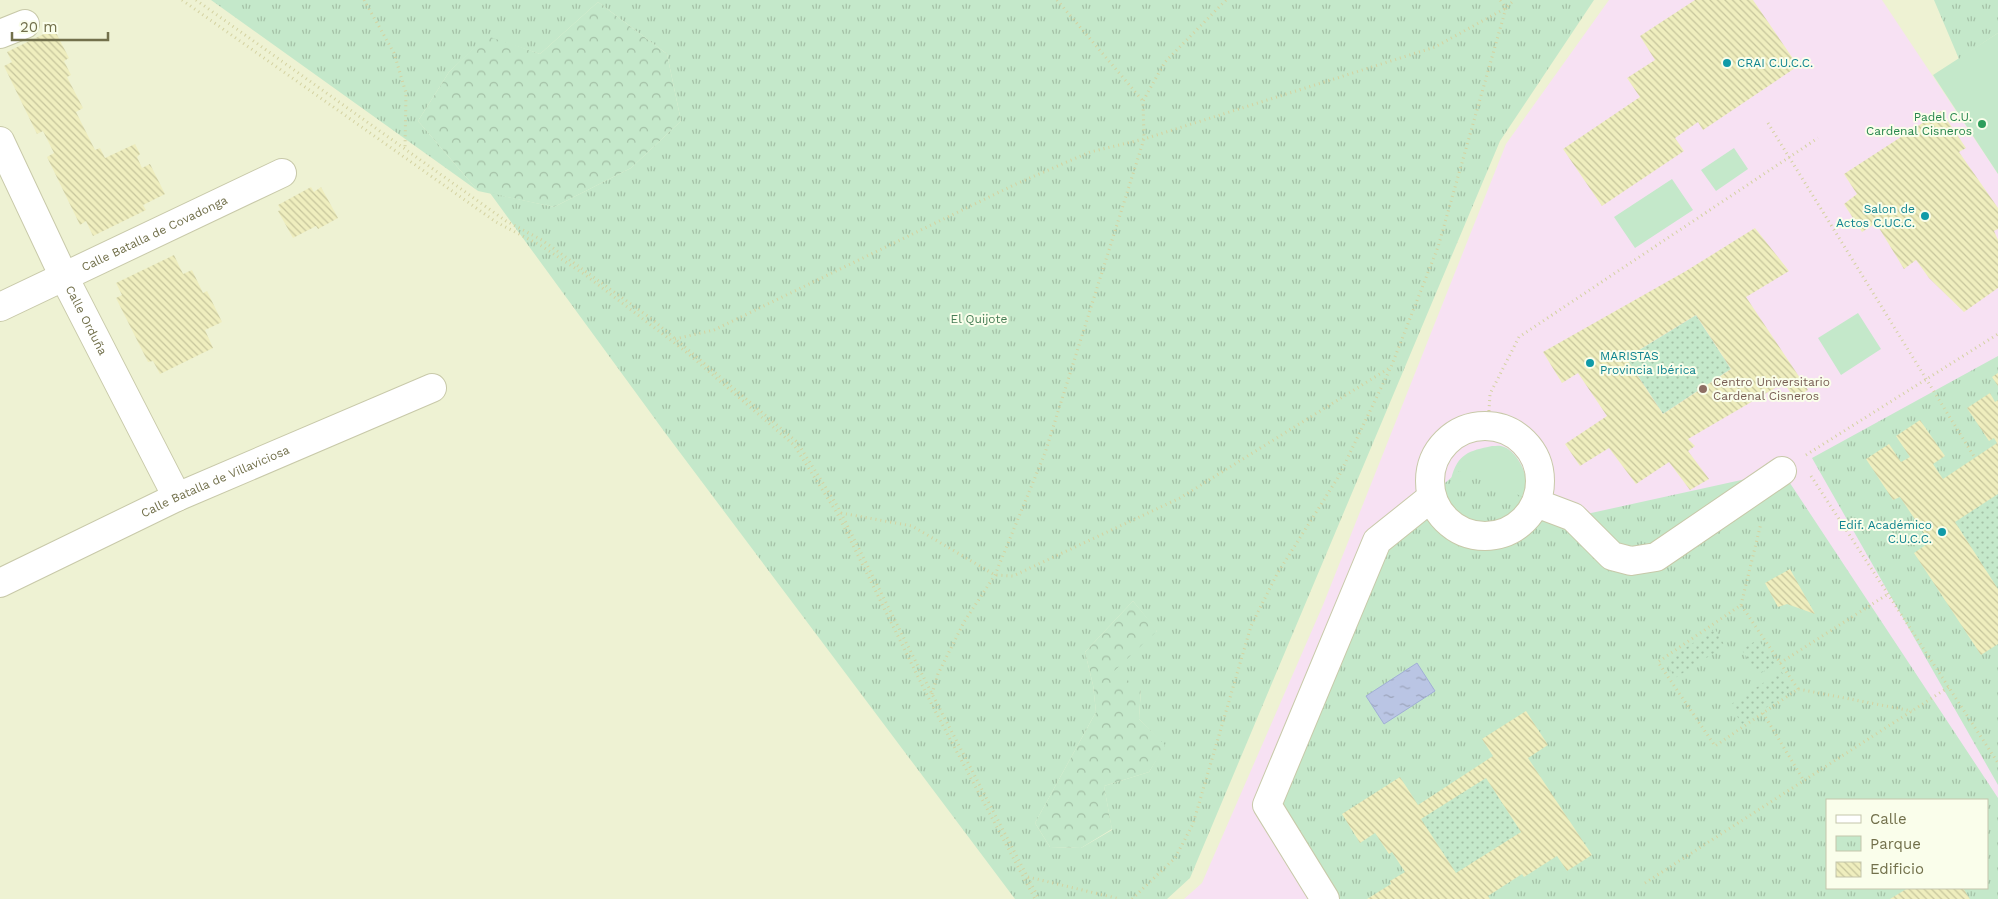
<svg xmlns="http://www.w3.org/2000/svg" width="1998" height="899" font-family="'Work Sans',sans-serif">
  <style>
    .residential { fill: #eef2d3; fill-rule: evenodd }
    .education { fill: #f7e1f3; fill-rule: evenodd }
    .grass { fill: #c4e8ca }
    .forest { fill: url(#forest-crowns) }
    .park { fill: url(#park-tufts); fill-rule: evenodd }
    .garden { fill: url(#garden-dots) }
    .water { fill: url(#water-ripples); stroke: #a1afd5 }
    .building { fill: url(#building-back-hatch); fill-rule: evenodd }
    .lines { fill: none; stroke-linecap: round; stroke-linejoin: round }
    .minor-casing { stroke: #c8c9a9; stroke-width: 30 }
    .path { stroke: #d4d2a1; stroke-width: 3; stroke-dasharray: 1 4; stroke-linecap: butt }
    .minor { stroke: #fff; stroke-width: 28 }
    .culture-dot { fill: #0f9aa8; stroke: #fafeeb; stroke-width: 2 }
    .leisure-dot { fill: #2e9e5b; stroke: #fafeeb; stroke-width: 2 }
    .education-dot { fill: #8d6e63; stroke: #fafeeb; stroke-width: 2 }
    .labels { text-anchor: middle; stroke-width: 4; stroke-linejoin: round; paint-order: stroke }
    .culture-label { font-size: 12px; fill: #0d838f; stroke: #fafeeb; text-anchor: start }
    .leisure-label { font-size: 12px; fill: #27864d; stroke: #fafeeb; text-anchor: end }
    .street-label { font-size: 12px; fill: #72704b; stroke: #fafeeb }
    .park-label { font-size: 12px; fill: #467d56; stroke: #fafeeb }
    .education-label { font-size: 12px; fill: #785e54; stroke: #fafeeb; text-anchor: start }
  </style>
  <defs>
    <pattern id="forest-crowns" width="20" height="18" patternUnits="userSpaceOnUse" patternTransform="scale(1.25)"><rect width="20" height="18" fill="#c4e8ca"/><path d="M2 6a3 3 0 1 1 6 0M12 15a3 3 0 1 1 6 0" fill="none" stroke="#a4c0a6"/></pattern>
    <pattern id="park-tufts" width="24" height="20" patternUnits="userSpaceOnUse" patternTransform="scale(1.25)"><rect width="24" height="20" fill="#c4e8ca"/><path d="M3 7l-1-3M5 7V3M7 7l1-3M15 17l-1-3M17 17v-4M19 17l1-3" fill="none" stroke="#a4c0a6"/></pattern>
    <pattern id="garden-dots" width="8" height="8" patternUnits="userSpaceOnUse" patternTransform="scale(1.25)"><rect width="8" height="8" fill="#c4e8ca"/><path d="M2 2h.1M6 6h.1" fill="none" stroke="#a4c0a6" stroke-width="1.8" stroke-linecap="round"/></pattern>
    <pattern id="water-ripples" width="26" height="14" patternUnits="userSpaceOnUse" patternTransform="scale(1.25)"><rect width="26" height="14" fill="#bac5e4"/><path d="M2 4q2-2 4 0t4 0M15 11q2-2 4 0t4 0" fill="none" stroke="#9ca4bb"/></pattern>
    <pattern id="building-back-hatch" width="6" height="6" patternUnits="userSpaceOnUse" patternTransform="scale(1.25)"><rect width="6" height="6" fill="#efeebe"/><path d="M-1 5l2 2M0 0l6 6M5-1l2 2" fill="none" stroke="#c6c59c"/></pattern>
  </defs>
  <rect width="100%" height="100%" fill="#f7fbe5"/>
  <path class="residential" d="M 0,0 L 1998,0 L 1998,899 L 0,899 ZM 1827,800 L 1987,800 L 1987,888 L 1827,888 Z"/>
  <path class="education" d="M 1609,0 L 1882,0 L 1998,174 L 1998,899 L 1184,899 L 1202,883 L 1323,605 L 1506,144 ZM 1827,800 L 1987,800 L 1987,888 L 1827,888 Z"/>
  <path class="grass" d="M 1998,33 L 1998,174 L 1933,75 Z
    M 1734,148 L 1748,169 L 1716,191 L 1701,170 Z
    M 1672,179 L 1693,210 L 1635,248 L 1614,217 Z
    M 1858,313 L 1881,349 L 1841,375 L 1818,338 Z
    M 1492,446 C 1496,446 1500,445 1504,447 C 1516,451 1528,473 1526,486 C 1526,490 1523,494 1522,497 L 1451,479 C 1458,453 1469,451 1492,446 Z"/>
  <path class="forest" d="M 598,2 L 667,54 L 681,121 L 631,168 L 554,207 L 478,191 L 418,121 L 449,72 L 487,35 L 540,54 Z
    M 1133,601 L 1157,630 L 1141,688 L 1139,719 L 1166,745 L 1149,772 L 1104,786 L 1112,829 L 1081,848 L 1050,847 L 1035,823 L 1096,712 L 1093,685 L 1085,652 Z"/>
  <path class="park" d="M 211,0 L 1594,0 L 1500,141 L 1190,878 L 1167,899 L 1015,899 L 666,434 L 490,193 L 554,207 L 631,168 L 681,121 L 667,54 L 598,2 L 540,54 L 487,36 L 449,72 L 418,121 L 478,191 ZM 1133,601 L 1157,631 L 1113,672 L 1141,688 L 1139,719 L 1165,745 L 1149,772 L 1104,786 L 1112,830 L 1081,848 L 1050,847 L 1035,823 L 1096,712 L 1093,685 L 1085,652 Z
    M 1934,0 L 1998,0 L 1998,33 L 1959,59 Z
    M 1998,356 L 1998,785 L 1812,458 Z
    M 1459,471 L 1573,517 L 1782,471 L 1998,798 L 1998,899 L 1325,899 L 1267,805 L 1377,541 ZM 1827,800 L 1987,800 L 1987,888 L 1827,888 Z"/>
  <path class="garden" d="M 1696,315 L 1731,369 L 1663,414 L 1626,358 Z
    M 1998,494 L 1998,589 L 1955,522 Z
    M 1715,629 L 1725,646 L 1675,678 L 1665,661 Z
    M 1758,639 L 1775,664 L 1758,675 L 1742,650 Z
    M 1781,671 L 1791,686 L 1789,692 L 1742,724 L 1730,705 Z
    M 1486,778 L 1521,832 L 1456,873 L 1421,819 Z"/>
  <path class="water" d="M 1417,663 L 1435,691 L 1384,724 L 1366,696 Z"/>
  <path class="building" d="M 1695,0 L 1753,0 L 1798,66 L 1703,130 L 1698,122 L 1675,138 L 1684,151 L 1602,206 L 1563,149 L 1640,97 L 1627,78 L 1655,60 L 1640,36 Z
    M 54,29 L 69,58 L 64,61 L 71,75 L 67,77 L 83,108 L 76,112 L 95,150 L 100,148 L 105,158 L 135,144 L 140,154 L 137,157 L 142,168 L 150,164 L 165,194 L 143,205 L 146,210 L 93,236 L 86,221 L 80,225 L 47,157 L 54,153 L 43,131 L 37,134 L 4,66 L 12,62 L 7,52 Z
    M 1941,111 L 1966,148 L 1959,152 L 1998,208 L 1998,229 L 1994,231 L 1998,240 L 1998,288 L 1964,312 L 1929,278 L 1916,260 L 1904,269 L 1876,223 L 1862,232 L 1844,204 L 1857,194 L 1844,174 Z
    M 311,187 L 314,192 L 321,187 L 338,218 L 318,229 L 316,226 L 293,238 L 278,211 L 281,210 L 278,205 Z
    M 1755,228 L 1789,271 L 1746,297 L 1808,390 L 1794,398 L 1784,383 L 1688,439 L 1695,446 L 1688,451 L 1709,479 L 1690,490 L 1669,462 L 1636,484 L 1609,448 L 1580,466 L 1565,444 L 1607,416 L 1578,373 L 1562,383 L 1543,352 L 1686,271 ZM 1696,315 L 1731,369 L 1663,414 L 1626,358 Z
    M 174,255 L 183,274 L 192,270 L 203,293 L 207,291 L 222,322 L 205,330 L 213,348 L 160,374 L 153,361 L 148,362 L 116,298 L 122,295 L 116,283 Z
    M 1998,373 L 1998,386 L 1992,377 Z
    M 1990,393 L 1995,402 L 1998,400 L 1998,494 L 1955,522 L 1998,589 L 1998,644 L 1981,655 L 1914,553 L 1930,542 L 1900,497 L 1893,500 L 1866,459 L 1889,444 L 1901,462 L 1910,457 L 1896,436 L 1920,420 L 1945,456 L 1933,464 L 1943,479 L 1997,443 L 1994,438 L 1989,441 L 1967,408 Z
    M 1790,569 L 1815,614 L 1787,604 L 1778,607 L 1765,583 Z
    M 1526,711 L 1548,745 L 1528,758 L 1592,855 L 1567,871 L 1557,856 L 1524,877 L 1522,874 L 1488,896 L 1490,899 L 1367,899 L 1391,884 L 1390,881 L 1405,872 L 1392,852 L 1389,854 L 1375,833 L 1360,843 L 1342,814 L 1400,777 L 1418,805 L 1493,756 L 1482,739 ZM 1486,778 L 1521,832 L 1456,873 L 1421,819 Z
    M 1908,888 L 1963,888 L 1970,899 L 1890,899 Z"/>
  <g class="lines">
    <g class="minor-casing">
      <g id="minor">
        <path d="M 0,34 L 25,24"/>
        <path id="s1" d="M 0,141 L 64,277 L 177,497"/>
        <path id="s2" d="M 0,307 L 282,173"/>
        <circle cx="1485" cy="481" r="55"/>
        <path d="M 1536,503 L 1573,517 L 1612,556 L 1631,561 L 1656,557 L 1782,471"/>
        <path id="s3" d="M 0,583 L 177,497 L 432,388"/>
        <path d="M 1325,899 L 1267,805 L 1377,541 L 1432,497"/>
      </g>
    </g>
    <path class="path" d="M 182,0 L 496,222 L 540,245 L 584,274 L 685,351 L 794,445 L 837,513 L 932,705 L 1035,899
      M 196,0 L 506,221 L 542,240 L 653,320 L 797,442 L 838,507 L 930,690 L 1039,899
      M 364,0 L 394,53 L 406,93 L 405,149
      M 1057,0 L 1143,101
      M 1768,123 L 1975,458
      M 675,339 L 714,330 L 1016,184 L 1090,152 L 1144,139 L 1435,47 L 1506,8 L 1514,0
      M 1488,426 L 1490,394 L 1519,337 L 1818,138
      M 1806,455 L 1998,334
      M 1811,476 L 1998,763
      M 841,513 L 912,526 L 995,575 L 1013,576 L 1180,498 L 1391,367
      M 1741,605 L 1761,523
      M 1780,663 L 1888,594
      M 1798,689 L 1741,605 L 1658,662 L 1715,746 L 1798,689 L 1912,711
      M 932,694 L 938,674 L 964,622 L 995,575 L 1045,453 L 1144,139 L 1143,101 L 1165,62 L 1226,0
      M 1763,713 L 1804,781
      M 1028,877 L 1120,899
      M 1645,883 L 1949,687
      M 1132,899 L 1175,858 L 1193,824 L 1251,626 L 1277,574 L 1339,476 L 1391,367 L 1438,247 L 1506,8 L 1500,0"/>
    <use href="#minor" class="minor"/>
  </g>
  <g class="culture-dot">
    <circle cx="1727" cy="63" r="5"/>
    <circle cx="1925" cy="216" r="5"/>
    <circle cx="1590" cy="363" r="5"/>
    <circle cx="1942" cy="532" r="5"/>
  </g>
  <circle class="leisure-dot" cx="1982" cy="124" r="5"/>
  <circle class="education-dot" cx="1703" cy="389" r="5"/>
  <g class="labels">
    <g class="culture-label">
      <text x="1737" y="67">CRAI C.U.C.C.</text>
      <text x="1915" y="213" text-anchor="end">Salon de<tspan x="1915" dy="14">Actos C.UC.C.</tspan></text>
      <text x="1600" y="360">MARISTAS<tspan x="1600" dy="14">Provincia Ibérica</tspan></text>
      <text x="1932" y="529" text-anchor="end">Edif. Académico<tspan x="1932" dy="14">C.U.C.C.</tspan></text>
    </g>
    <g class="leisure-label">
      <text x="1972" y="121">Padel C.U.<tspan x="1972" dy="14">Cardenal Cisneros</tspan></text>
    </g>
    <g class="street-label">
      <text dy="4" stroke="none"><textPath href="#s2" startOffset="171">Calle Batalla de Covadonga</textPath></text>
      <text dy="4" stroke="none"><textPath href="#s1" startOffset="199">Calle Orduña</textPath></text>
      <text dy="4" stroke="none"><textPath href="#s3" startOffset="238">Calle Batalla de Villaviciosa</textPath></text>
    </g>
    <g class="park-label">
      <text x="979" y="323">El Quijote</text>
    </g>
    <g class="education-label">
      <text x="1713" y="386">Centro Universitario<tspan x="1713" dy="14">Cardenal Cisneros</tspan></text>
    </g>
  </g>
  <rect x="1826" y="799" width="162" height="90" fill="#fafeeb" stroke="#c4c5ab"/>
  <rect x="1836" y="815" width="25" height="8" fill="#ffffff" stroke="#c4c5ab"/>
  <text x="1870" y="824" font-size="15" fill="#72704b">Calle</text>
  <rect x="1836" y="836" width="25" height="15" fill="url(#park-tufts)" stroke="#c4c5ab"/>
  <text x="1870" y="849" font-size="15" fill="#72704b">Parque</text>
  <rect x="1836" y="862" width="25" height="15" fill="url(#building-back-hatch)" stroke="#c4c5ab"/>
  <text x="1870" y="874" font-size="15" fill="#72704b">Edificio</text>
  <path d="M12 32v8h96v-8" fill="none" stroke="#72704b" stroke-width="2.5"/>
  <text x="20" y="32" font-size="15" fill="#72704b" stroke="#fafeeb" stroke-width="4" paint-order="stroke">20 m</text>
</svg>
